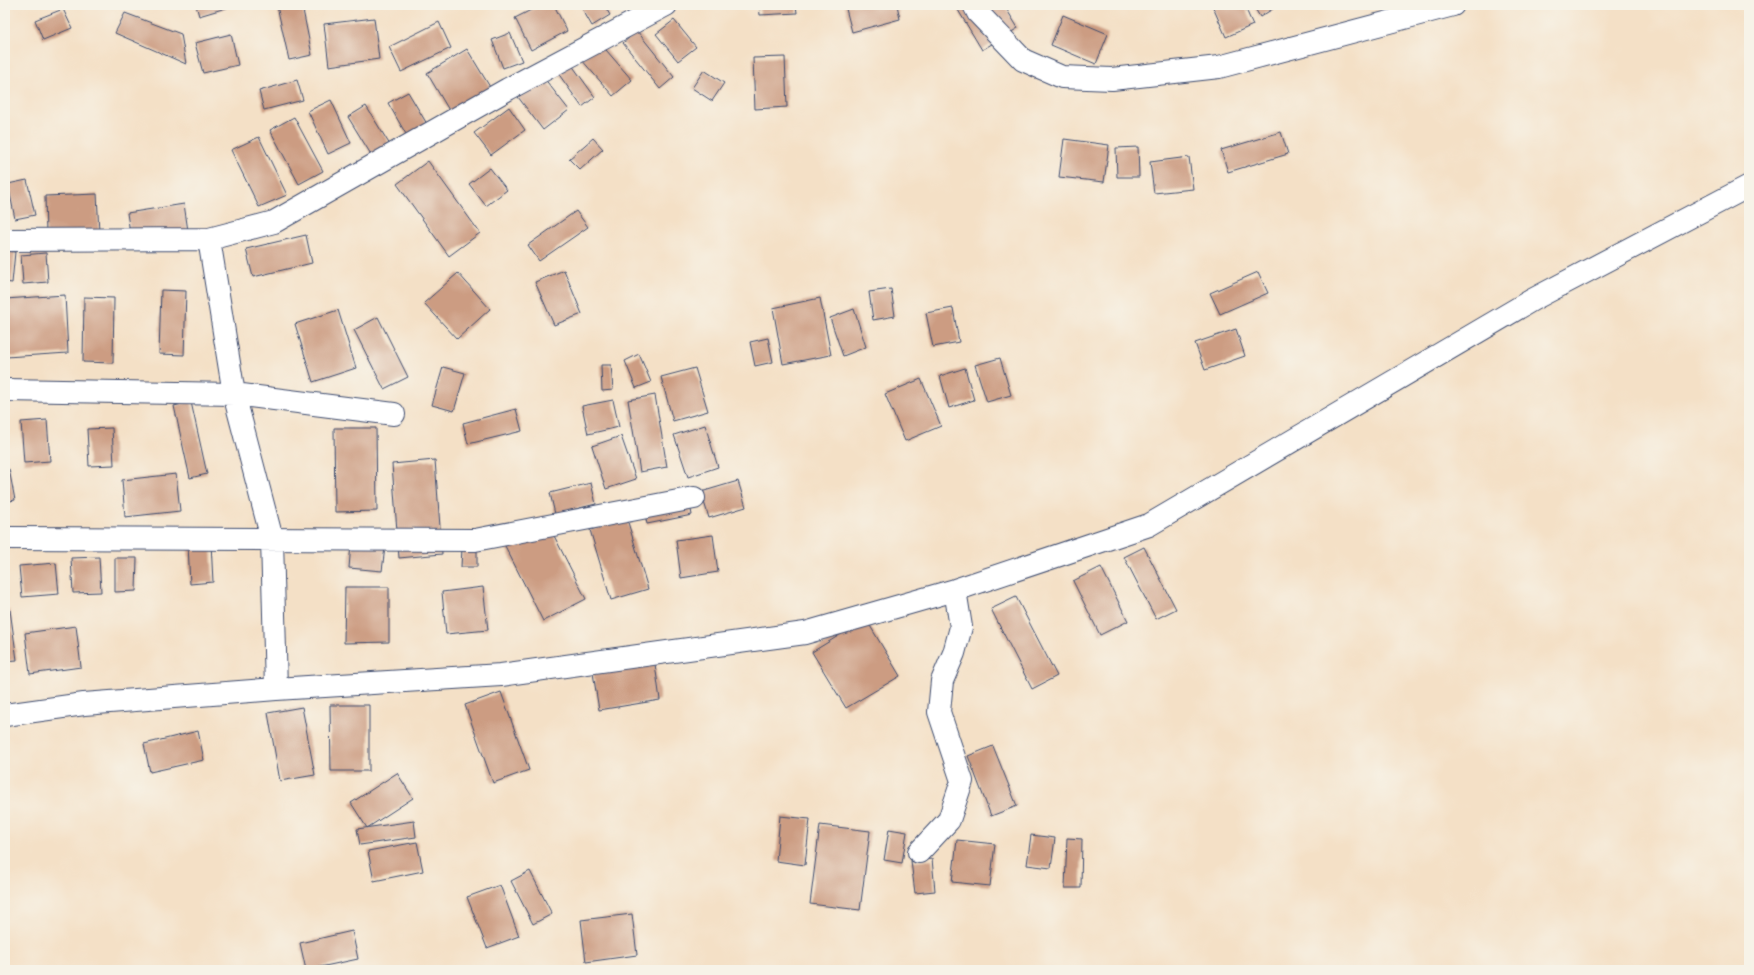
<svg xmlns="http://www.w3.org/2000/svg" width="1754" height="975" font-family="Sriracha,sans-serif">
  <style>
    .building { fill: #cc9c82 }
    .lines { fill: none; stroke-linecap: round; stroke-linejoin: round }
    .street-casing { stroke: #3c4a6e; stroke-width: 24 }
    .street { stroke: #fff; stroke-width: 22 }
  </style>
  <rect width="100%" height="100%" fill="#f7f3e8"/>
  <filter id="ink" filterUnits="userSpaceOnUse"><feTurbulence type="fractalNoise" baseFrequency=".025" numOctaves="2"/><feDisplacementMap in="SourceGraphic" scale="8" xChannelSelector="R" yChannelSelector="G"/><feConvolveMatrix kernelMatrix="1 2 1 2 8 2 1 2 1" color-interpolation-filters="sRGB"/></filter>
  <filter id="wash" filterUnits="userSpaceOnUse"><feTurbulence type="fractalNoise" baseFrequency=".012" numOctaves="4" result="noise"/><feDisplacementMap in="SourceGraphic" scale="16" xChannelSelector="R" yChannelSelector="G"/><feGaussianBlur stdDeviation="0.9" result="paint"/><feColorMatrix in="noise" values="0 0 0 0 0 0 0 0 0 0 0 0 0 0 0 0 0 1.4 0 .05"/><feComposite in="paint" operator="in"/></filter>
  <g filter="url(#wash)">
    <rect width="100%" height="100%" fill="#f4e0c6"/>
    <g id="blocks">
      <path class="building" d="M 196,5 L 236,5 L 199,16 Z
        M 283,5 L 302,5 L 312,55 L 289,60 L 277,6 Z
        M 541,5 L 554,5 L 567,31 L 531,50 L 515,18 Z
        M 580,5 L 604,5 L 610,15 L 592,26 Z
        M 759,5 L 796,5 L 797,13 L 760,15 Z
        M 845,5 L 897,5 L 900,19 L 852,32 Z
        M 967,5 L 1004,5 L 1018,28 L 982,50 L 958,10 Z
        M 1212,5 L 1244,5 L 1253,25 L 1226,37 Z
        M 1253,5 L 1279,5 L 1260,17 Z
        M 63,9 L 72,28 L 43,40 L 35,20 Z
        M 125,13 L 181,34 L 186,64 L 115,33 Z
        M 1063,15 L 1108,34 L 1096,64 L 1051,45 Z
        M 374,18 L 379,59 L 329,66 L 324,24 Z
        M 674,20 L 696,47 L 678,61 L 656,34 Z
        M 439,22 L 451,48 L 401,72 L 389,47 Z
        M 637,31 L 674,77 L 660,89 L 623,43 Z
        M 510,33 L 522,61 L 503,68 L 492,40 Z
        M 231,34 L 238,65 L 203,73 L 195,43 Z
        M 600,43 L 632,80 L 613,96 L 581,59 Z
        M 467,49 L 493,92 L 453,117 L 427,73 Z
        M 561,50 L 595,97 L 582,107 L 548,59 Z
        M 785,57 L 787,107 L 755,109 L 753,58 Z
        M 704,70 L 724,83 L 712,101 L 692,88 Z
        M 544,78 L 569,110 L 543,130 L 518,97 Z
        M 297,80 L 303,100 L 264,110 L 259,91 Z
        M 408,92 L 430,129 L 410,141 L 388,103 Z
        M 331,100 L 351,143 L 328,154 L 308,111 Z
        M 366,106 L 390,145 L 372,156 L 348,117 Z
        M 509,107 L 525,130 L 491,155 L 474,133 Z
        M 294,117 L 323,171 L 299,184 L 270,130 Z
        M 1281,132 L 1288,154 L 1228,172 L 1221,150 Z
        M 259,137 L 287,195 L 259,207 L 231,150 Z
        M 593,138 L 603,149 L 580,170 L 569,159 Z
        M 1064,139 L 1109,145 L 1104,182 L 1059,177 Z
        M 1138,147 L 1139,177 L 1117,177 L 1116,148 Z
        M 1189,157 L 1193,189 L 1154,193 L 1150,162 Z
        M 428,161 L 480,233 L 449,256 L 397,184 Z
        M 490,168 L 507,190 L 486,206 L 469,184 Z
        M 27,180 L 35,215 L 15,219 L 8,184 Z
        M 97,194 L 99,232 L 46,234 L 45,196 Z
        M 184,204 L 188,231 L 131,239 L 127,213 Z
        M 576,211 L 588,227 L 539,261 L 528,245 Z
        M 306,235 L 312,263 L 253,277 L 246,249 Z
        M 5,251 L 15,252 L 12,283 L 5,282 Z
        M 46,253 L 48,282 L 23,284 L 21,255 Z
        M 564,270 L 582,314 L 554,325 L 535,282 Z
        M 1258,272 L 1268,293 L 1220,314 L 1210,293 Z
        M 458,273 L 490,309 L 457,339 L 424,303 Z
        M 891,289 L 895,316 L 873,320 L 869,292 Z
        M 161,290 L 186,291 L 184,355 L 159,354 Z
        M 65,295 L 68,353 L 6,357 L 5,299 Z
        M 84,297 L 114,298 L 113,363 L 83,362 Z
        M 820,298 L 831,355 L 783,364 L 773,308 Z
        M 953,308 L 959,342 L 933,347 L 926,313 Z
        M 854,309 L 866,347 L 843,356 L 830,318 Z
        M 338,310 L 356,368 L 313,382 L 295,324 Z
        M 378,317 L 408,377 L 384,389 L 354,330 Z
        M 1236,329 L 1245,356 L 1205,370 L 1195,343 Z
        M 768,338 L 773,362 L 755,366 L 750,342 Z
        M 639,354 L 651,382 L 636,388 L 625,361 Z
        M 1000,358 L 1011,395 L 987,402 L 975,365 Z
        M 601,365 L 611,365 L 613,390 L 602,391 Z
        M 443,367 L 465,373 L 454,411 L 432,405 Z
        M 695,368 L 708,411 L 673,421 L 661,377 Z
        M 965,368 L 974,400 L 949,408 L 940,376 Z
        M 921,379 L 941,426 L 905,441 L 885,394 Z
        M 655,395 L 667,467 L 640,472 L 628,400 Z
        M 613,400 L 619,427 L 588,434 L 582,406 Z
        M 191,402 L 207,474 L 190,478 L 174,406 Z
        M 516,409 L 522,431 L 468,444 L 463,423 Z
        M 47,420 L 50,461 L 24,463 L 21,422 Z
        M 705,425 L 718,467 L 688,477 L 674,435 Z
        M 112,428 L 114,465 L 89,466 L 87,429 Z
        M 334,428 L 376,428 L 377,511 L 335,512 Z
        M 621,436 L 636,479 L 606,489 L 592,446 Z
        M 435,460 L 442,554 L 399,558 L 392,464 Z
        M 9,469 L 15,500 L 5,502 L 5,470 Z
        M 176,474 L 180,511 L 125,517 L 122,480 Z
        M 738,481 L 746,507 L 709,518 L 701,492 Z
        M 591,483 L 596,504 L 555,514 L 550,493 Z
        M 687,490 L 692,515 L 647,524 L 642,500 Z
        M 544,516 L 586,599 L 543,621 L 501,538 Z
        M 627,519 L 648,589 L 611,600 L 590,530 Z
        M 713,535 L 718,572 L 681,578 L 676,540 Z
        M 211,543 L 213,582 L 190,584 L 188,545 Z
        M 351,544 L 385,547 L 382,571 L 349,568 Z
        M 1144,547 L 1176,609 L 1156,619 L 1124,557 Z
        M 462,548 L 477,548 L 477,567 L 461,567 Z
        M 99,557 L 101,592 L 73,593 L 71,558 Z
        M 115,558 L 137,558 L 136,591 L 115,592 Z
        M 56,563 L 59,594 L 22,597 L 19,566 Z
        M 1101,567 L 1128,621 L 1100,635 L 1073,581 Z
        M 345,587 L 389,587 L 389,642 L 344,643 Z
        M 483,587 L 488,630 L 446,634 L 442,592 Z
        M 1016,597 L 1057,676 L 1032,689 L 991,609 Z
        M 10,610 L 17,660 L 5,661 L 5,611 Z
        M 866,619 L 900,676 L 846,708 L 812,652 Z
        M 76,626 L 81,667 L 30,674 L 25,633 Z
        M 655,664 L 660,700 L 599,710 L 593,673 Z
        M 501,692 L 529,770 L 493,783 L 465,705 Z
        M 330,705 L 369,705 L 369,771 L 331,771 Z
        M 302,707 L 315,775 L 280,781 L 268,713 Z
        M 198,731 L 204,760 L 150,772 L 144,744 Z
        M 993,746 L 1017,806 L 991,816 L 968,756 Z
        M 397,773 L 413,798 L 367,828 L 351,803 Z
        M 780,816 L 810,819 L 805,865 L 776,861 Z
        M 414,821 L 416,837 L 360,845 L 357,829 Z
        M 820,825 L 870,831 L 860,910 L 810,904 Z
        M 889,829 L 907,832 L 902,863 L 884,860 Z
        M 1031,835 L 1055,838 L 1051,868 L 1027,865 Z
        M 1067,838 L 1082,839 L 1081,888 L 1065,888 Z
        M 957,840 L 995,844 L 990,886 L 952,882 Z
        M 417,842 L 423,871 L 374,881 L 368,851 Z
        M 932,859 L 935,891 L 915,893 L 911,861 Z
        M 530,871 L 552,914 L 533,924 L 511,881 Z
        M 500,885 L 519,936 L 487,948 L 467,897 Z
        M 632,914 L 637,955 L 586,962 L 581,920 Z
        M 352,931 L 358,959 L 306,970 L 300,943 Z"/>
    </g>
  </g>
  <g filter="url(#ink)">
    <use href="#blocks" fill-opacity="0" stroke="#3c4a6e" stroke-width="1"/>
    <g class="lines">
      <g class="street-casing">
        <path id="street" d="M 974,5 L 978,13 L 1023,60 L 1062,77 L 1112,79 L 1219,67 L 1453,5
          M 209,239 L 274,222 L 508,89 L 666,5
          M 5,240 L 209,239 L 234,394 L 272,539 L 276,689
          M 5,390 L 234,394 L 394,414
          M 5,538 L 475,540 L 694,498
          M 5,715 L 84,704 L 276,689 L 501,675 L 805,633 L 955,590 L 1149,525 L 1532,300 L 1749,186
          M 919,852 L 949,820 L 962,781 L 939,712 L 942,681 L 954,653 L 961,627 L 955,590"/>
      </g>
      <use href="#street" class="street"/>
    </g>
  </g>
  <rect width="1754" height="975" fill="none" stroke="#f7f3e8" stroke-width="20"/>
</svg>
